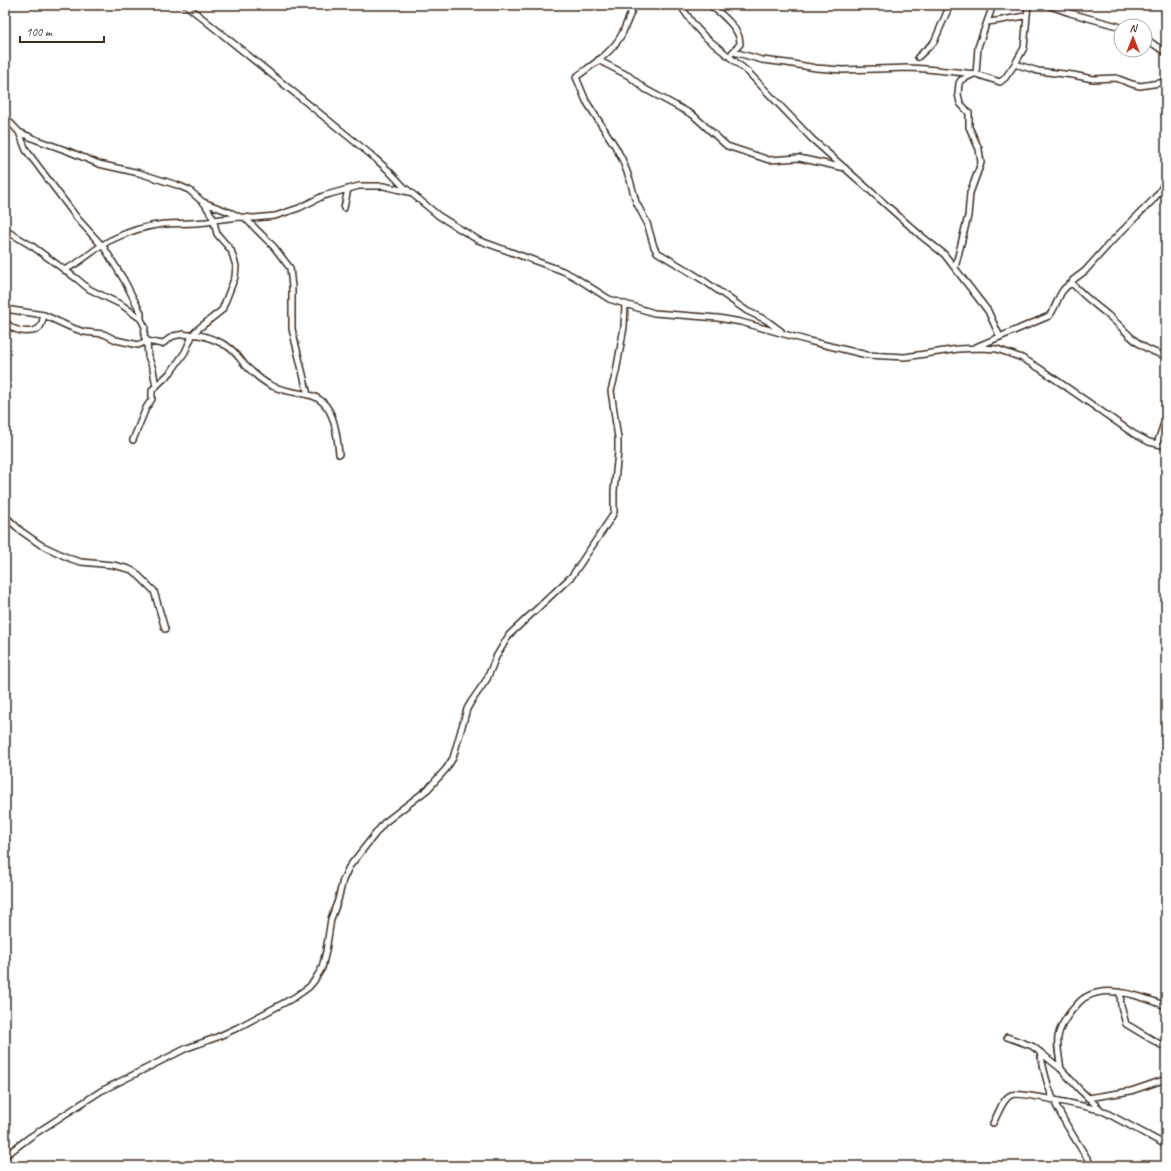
<svg xmlns="http://www.w3.org/2000/svg" width="1171" height="1171" font-family="Caveat,sans-serif">
  <style>
    .lines { fill: none; stroke-linecap: round; stroke-linejoin: round }
    .street-casing { stroke: #3b2a1e; stroke-width: 8 }
    .street { stroke: #fff; stroke-width: 5 }
  </style>
  <rect width="100%" height="100%" fill="#fff"/>
  <filter id="ink" filterUnits="userSpaceOnUse"><feTurbulence type="fractalNoise" baseFrequency=".025" numOctaves="2"/><feDisplacementMap in="SourceGraphic" scale="8" xChannelSelector="R" yChannelSelector="G"/><feConvolveMatrix kernelMatrix="1 2 1 2 8 2 1 2 1" color-interpolation-filters="sRGB"/></filter>
  <g filter="url(#ink)">
    <g class="lines">
      <g class="street-casing">
        <path id="street" d="M 186,5 L 370,154 L 388,170 L 404,187 L 439,216 L 478,240 L 563,271 L 573,276 L 609,299 L 654,313 L 718,318 L 741,322 L 809,341 L 867,355 L 905,357 L 958,349 L 981,348 L 997,349 L 1022,358 L 1039,368 L 1134,434 L 1149,442 L 1166,446
          M 634,5 C 630,15 626,25 622,34 C 612,53 592,65 576,77 L 586,101 L 615,146 L 622,159 L 630,180 L 636,202 L 647,223 L 654,247 L 657,252 L 703,280 L 747,311 L 766,320 L 781,331
          M 680,5 L 694,25 L 704,36 L 748,72 L 812,139 L 920,235 L 944,254 L 988,311 L 1000,337
          M 709,5 C 720,12 741,29 740,44 L 732,53
          M 1047,5 L 1070,13 L 1121,27
          M 987,22 C 1001,21 1014,17 1027,16
          M 1145,38 L 1166,53
          M 734,52 L 762,60 L 787,63 L 816,68 L 842,70 L 909,68 L 926,69 L 976,74 L 1000,82 L 1005,78 L 1015,64 L 1024,48 L 1028,5
          M 918,57 L 934,42 L 950,5
          M 598,60 L 629,76 L 645,89 L 693,115 L 727,146 L 769,160 L 799,158 L 845,168
          M 1015,64 L 1038,71 L 1073,75 L 1093,79 L 1116,78 L 1132,84 L 1140,86 L 1166,82
          M 976,74 L 978,47 L 993,5
          M 5,117 L 19,132 L 37,140 L 68,151 L 99,164 L 139,173 L 177,185 L 189,190 L 205,204 L 213,218 L 217,234 L 231,250 L 236,266 L 235,277 L 222,310 L 198,329 L 193,334 L 185,352 L 171,372 L 152,390 L 152,399 L 146,408 L 133,440
          M 19,132 L 26,150 L 77,218 L 105,249 L 124,280 L 141,313 L 141,319 L 145,327 L 144,336 L 147,341 L 148,356 L 153,369 L 156,387
          M 203,202 L 232,213 L 240,217 L 254,218 L 275,216 L 299,208 L 323,196 L 359,186 L 384,186 L 409,192
          M 344,208 L 348,189
          M 246,219 L 274,247 L 290,268 L 292,287 L 292,329 L 308,395
          M 213,220 L 240,217
          M 5,230 L 32,246 L 77,279 L 89,289 L 122,305 L 141,319
          M 955,268 L 968,216 L 970,193 L 981,163 L 979,149 L 969,127 L 969,113 L 960,103 L 958,94 L 959,83 L 961,80 L 974,74
          M 64,270 C 82,263 94,248 111,240 C 127,232 146,226 164,224 C 180,223 197,224 213,221
          M 1072,283 C 1083,296 1096,305 1109,316 C 1131,335 1135,347 1166,356
          M 5,309 L 44,315 L 70,327 L 84,332 L 104,334 L 116,340 L 134,344 L 138,345 L 147,341 L 162,344 L 173,336 L 184,334 C 188,336 193,334 199,335 C 208,337 218,341 227,346 C 235,351 240,359 246,366 C 252,372 260,379 268,384 C 280,391 295,392 309,395 C 334,400 337,433 339,454
          M 5,321 C 8,324 11,328 15,329 C 21,332 36,333 40,327 C 42,324 43,319 44,315
          M 976,347 L 1049,316 C 1058,306 1058,289 1072,283 L 1073,280 L 1085,271 L 1110,243 L 1153,200 L 1160,191 L 1166,179
          M 1157,444 L 1166,417
          M 5,516 L 21,531 L 41,545 L 71,559 L 81,562 L 113,565 L 129,569 L 135,572 L 154,591 L 165,629
          M 1120,992 L 1121,1006 L 1126,1024 L 1166,1048
          M 1007,1037 L 1032,1046 L 1040,1052 L 1061,1069 L 1079,1089 L 1101,1110 L 1166,1145
          M 1040,1052 C 1043,1066 1046,1082 1052,1096 C 1062,1121 1078,1143 1092,1166
          M 1061,1069 C 1056,1041 1054,1032 1073,1009 C 1077,1005 1081,999 1086,997 C 1109,984 1143,997 1166,1006
          M 1088,1098 L 1131,1091 L 1166,1079
          M 993,1123 C 998,1115 1002,1099 1011,1095 C 1019,1091 1087,1107 1100,1110
          M 5,1156 L 30,1137 L 101,1091 L 187,1048 L 215,1038 L 237,1028 L 295,997 L 309,987 L 314,981 L 322,968 L 326,951 L 331,919 L 338,900 L 343,880 L 349,867 L 384,823 L 428,789 L 446,769 L 453,758 L 467,709 L 471,702 L 487,679 L 496,657 L 509,635 L 572,576 L 611,518 L 614,512 L 614,491 L 618,452 L 618,438 L 611,391 L 616,372 L 624,327 L 625,304"/>
      </g>
      <use href="#street" class="street"/>
    </g>
  </g>
  <rect width="1171" height="1171" fill="none" stroke="#fff" stroke-width="20"/>
  <rect x="10" y="10" width="1151" height="1151" fill="none" stroke="#3b2a1e" stroke-width="1.5" filter="url(#ink)"/>
  <g transform="translate(1133 38)"><circle r="19" fill="#ffffff" stroke="#b1aaa5"/>
  <path d="M0-3L7 15L0 10L-7 15Z" fill="#c8321e"/>
  <text y="-6" font-size="11" font-weight="bold" text-anchor="middle" fill="#3b2a1e">N</text>
  </g>
  <path d="M20 36v6h84v-6" fill="none" stroke="#3b2a1e" stroke-width="2"/>
  <text x="26" y="36" font-size="12" fill="#3b2a1e" stroke="#ffffff" stroke-width="3" paint-order="stroke">100 m</text>
</svg>
